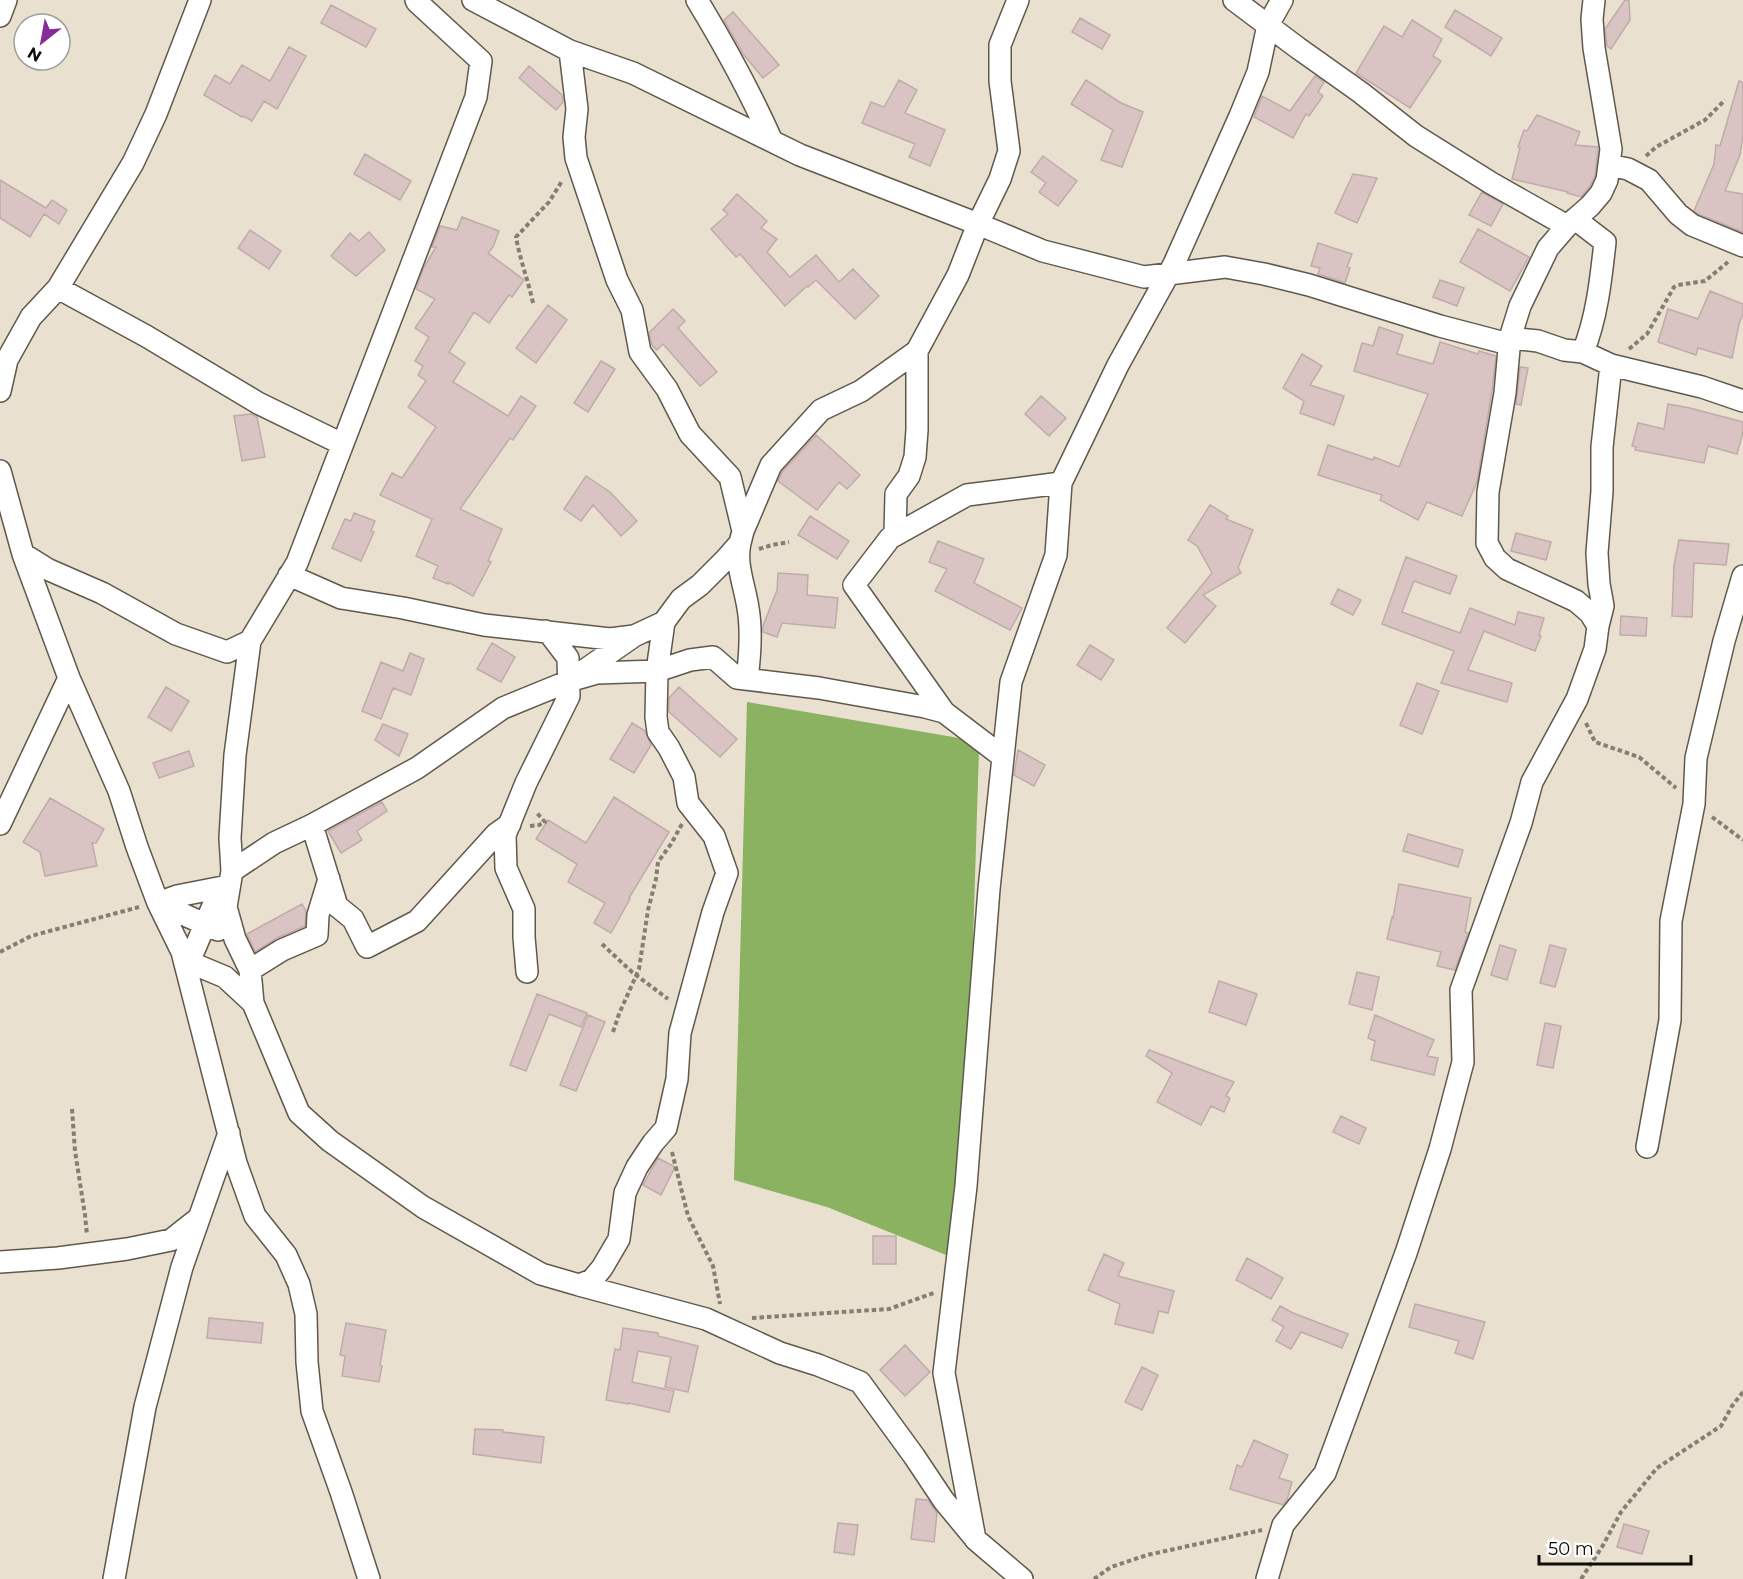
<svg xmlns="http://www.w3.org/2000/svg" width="1743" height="1579" font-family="Montserrat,sans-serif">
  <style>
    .forest { fill: #8bb260 }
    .building { fill: #d9c4c3; stroke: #bfaba9; stroke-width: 1.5 }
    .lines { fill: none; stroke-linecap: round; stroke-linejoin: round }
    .minor-casing { stroke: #60594b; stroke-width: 24 }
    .path { stroke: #847e73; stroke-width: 4; stroke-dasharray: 4.5 3; stroke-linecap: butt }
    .minor { stroke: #fff; stroke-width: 21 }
  </style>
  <rect width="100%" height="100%" fill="#e9e0d0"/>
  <path class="forest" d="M 747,702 L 965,739 L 979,750 L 973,942 L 965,1117 L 951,1257 L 827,1207 L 734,1180 Z"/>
  <path class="building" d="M 1625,0 L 1629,0 L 1630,20 L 1611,49 L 1607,46 L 1605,29 Z
    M 331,5 L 376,29 L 366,47 L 321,23 Z
    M 1455,10 L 1502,38 L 1491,56 L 1445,27 Z
    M 733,12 L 779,65 L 763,78 L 744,55 L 724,20 Z
    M 1080,18 L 1110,35 L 1102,49 L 1072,32 Z
    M 1412,20 L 1442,39 L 1433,56 L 1441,61 L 1410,108 L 1356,73 L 1384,26 L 1402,37 Z
    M 289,47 L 306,56 L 277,109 L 264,101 L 252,121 L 243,116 L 242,117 L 204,95 L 215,75 L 230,84 L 242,65 L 270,81 Z
    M 529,66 L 562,95 L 563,102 L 556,110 L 519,78 Z
    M 1315,76 L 1324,82 L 1318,92 L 1323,96 L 1309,116 L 1306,114 L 1293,138 L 1254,117 L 1262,96 L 1290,111 Z
    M 899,80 L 917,90 L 905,113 L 945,130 L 930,166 L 909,157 L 915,144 L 862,123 L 871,102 L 884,107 Z
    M 1086,80 L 1121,103 L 1143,112 L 1122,167 L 1101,160 L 1113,130 L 1071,104 Z
    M 1739,81 L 1743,82 L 1743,135 L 1740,155 L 1725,191 L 1743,194 L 1743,232 L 1698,214 L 1694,211 L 1714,164 L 1716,145 L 1720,146 Z
    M 1537,115 L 1580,132 L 1575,145 L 1598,147 L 1595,176 L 1590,186 L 1581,197 L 1567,193 L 1568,192 L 1512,179 L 1520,148 L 1518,147 L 1524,130 L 1527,131 Z
    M 365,154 L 411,181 L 400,200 L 354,174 Z
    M 1043,156 L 1077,181 L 1058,206 L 1039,192 L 1046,183 L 1031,172 Z
    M 1353,174 L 1377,178 L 1357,223 L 1335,213 Z
    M 0,180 L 46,208 L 52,200 L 67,210 L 59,224 L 44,214 L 30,237 L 0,218 Z
    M 1482,192 L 1503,204 L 1491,226 L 1469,215 Z
    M 737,194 L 767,221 L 761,228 L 777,239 L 767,252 L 790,277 L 816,255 L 839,282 L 853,269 L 879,296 L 855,319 L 816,280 L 808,287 L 807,286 L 785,306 L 740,254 L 736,257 L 711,229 L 728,214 L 723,210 Z
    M 462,217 L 499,231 L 493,247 L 488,253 L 524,280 L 512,297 L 509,295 L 489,323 L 474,312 L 449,352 L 465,363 L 453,382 L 508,416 L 521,396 L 536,406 L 513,440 L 510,438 L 460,509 L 502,529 L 488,561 L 491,562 L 473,596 L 448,582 L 448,584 L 433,578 L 438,566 L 416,556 L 432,519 L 380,495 L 392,473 L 402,478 L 436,427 L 408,407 L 426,381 L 418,375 L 423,366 L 415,361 L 429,337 L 415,328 L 435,299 L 416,289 L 423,269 L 436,247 L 432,247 L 440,226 L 457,230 Z
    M 1478,229 L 1529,257 L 1510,291 L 1460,262 Z
    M 250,230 L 281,251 L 269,269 L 238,248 Z
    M 369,232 L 385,250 L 356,276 L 331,256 L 350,233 L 359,241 Z
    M 1318,243 L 1352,254 L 1347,267 L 1350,268 L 1345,283 L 1318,274 L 1320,268 L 1311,266 Z
    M 1440,280 L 1464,288 L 1457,306 L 1433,297 Z
    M 1710,291 L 1743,304 L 1743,314 L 1739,324 L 1732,358 L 1698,348 L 1696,355 L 1658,342 L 1668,309 L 1698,319 Z
    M 548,305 L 567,320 L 536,363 L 516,348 Z
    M 673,309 L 685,321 L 678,328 L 717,372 L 700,386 L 663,344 L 657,350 L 652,345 L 649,333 Z
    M 1379,327 L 1403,335 L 1397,354 L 1433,364 L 1440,342 L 1478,354 L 1479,351 L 1496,356 L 1492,391 L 1477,482 L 1462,516 L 1427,502 L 1418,520 L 1380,500 L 1382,495 L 1318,475 L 1328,445 L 1373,460 L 1374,457 L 1399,467 L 1428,394 L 1354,371 L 1362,343 L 1373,346 Z
    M 1302,354 L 1322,366 L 1310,385 L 1344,396 L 1334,425 L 1300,413 L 1304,401 L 1283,388 Z
    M 601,361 L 615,369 L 588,412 L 574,403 Z
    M 1520,367 L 1528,368 L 1521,405 L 1516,404 Z
    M 1041,396 L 1066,418 L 1049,436 L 1025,414 Z
    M 1668,404 L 1690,408 L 1743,422 L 1743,432 L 1737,454 L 1708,446 L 1704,463 L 1635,450 L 1636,447 L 1632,446 L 1638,423 L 1664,429 Z
    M 251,414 L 257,417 L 265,457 L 242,461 L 234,416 Z
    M 816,435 L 860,475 L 847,489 L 839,482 L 817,510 L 778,481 L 782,472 Z
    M 586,476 L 610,492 L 637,521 L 621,536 L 593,505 L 581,521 L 564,509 Z
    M 1210,505 L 1228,516 L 1226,519 L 1253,530 L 1238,568 L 1241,573 L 1203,595 L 1216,606 L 1185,643 L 1167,628 L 1212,573 L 1197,546 L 1188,540 Z
    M 354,513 L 375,521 L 371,531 L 374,532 L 361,561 L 332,548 L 345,519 L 351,521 Z
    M 810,516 L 849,541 L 837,559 L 798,535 Z
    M 1516,533 L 1551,542 L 1546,560 L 1511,551 Z
    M 1679,540 L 1729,544 L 1726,565 L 1694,563 L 1692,617 L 1672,616 L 1674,565 Z
    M 938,541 L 984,559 L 974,583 L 1022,608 L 1010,630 L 935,591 L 947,569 L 929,562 Z
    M 1406,557 L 1457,576 L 1450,594 L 1414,581 L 1402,612 L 1460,633 L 1470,608 L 1515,625 L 1518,612 L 1544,618 L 1539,635 L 1541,636 L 1535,651 L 1484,631 L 1468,670 L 1512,683 L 1507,702 L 1441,683 L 1454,651 L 1382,624 Z
    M 778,573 L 808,575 L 807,595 L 838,598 L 835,628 L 782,623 L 777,637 L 763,632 L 763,626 L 777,590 Z
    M 1338,589 L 1361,600 L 1353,615 L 1331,604 Z
    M 1621,616 L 1647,618 L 1646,636 L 1620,635 Z
    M 492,643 L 515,657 L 501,682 L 477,669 Z
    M 1090,645 L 1114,660 L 1101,680 L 1077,665 Z
    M 410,653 L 424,659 L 411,695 L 393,688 L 381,719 L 362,711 L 381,662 L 403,671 Z
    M 1417,683 L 1439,691 L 1422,734 L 1400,725 Z
    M 166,687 L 189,701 L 171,731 L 148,717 Z
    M 679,687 L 737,739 L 720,757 L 669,712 L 669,698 Z
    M 632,723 L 645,731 L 651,745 L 634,773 L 610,759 Z
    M 383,724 L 408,734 L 399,756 L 375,740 Z
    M 1018,750 L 1045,765 L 1034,786 L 1014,775 Z
    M 189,751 L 194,766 L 159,778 L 153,763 Z
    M 614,797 L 669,832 L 629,898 L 630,899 L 611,933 L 594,923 L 605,903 L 568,882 L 577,864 L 536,839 L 548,820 L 586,843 Z
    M 50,798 L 104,829 L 96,843 L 92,843 L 97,866 L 45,876 L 40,852 L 23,842 Z
    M 382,802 L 387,811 L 357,831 L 362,840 L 341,853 L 328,831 Z
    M 1408,834 L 1463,850 L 1458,867 L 1403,851 Z
    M 1399,884 L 1471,898 L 1465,932 L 1468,933 L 1455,970 L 1437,966 L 1441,952 L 1387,939 L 1392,917 L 1393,918 Z
    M 302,904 L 306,911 L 305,926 L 277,938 L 255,952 L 247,934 Z
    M 1500,945 L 1516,950 L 1507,980 L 1491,975 Z
    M 1550,945 L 1566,949 L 1555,987 L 1540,983 Z
    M 1357,972 L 1379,977 L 1372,1010 L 1349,1004 Z
    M 1219,981 L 1257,994 L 1246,1025 L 1209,1012 Z
    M 537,994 L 587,1013 L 581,1027 L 549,1014 L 526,1071 L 510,1065 Z
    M 588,1015 L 605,1022 L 576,1091 L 560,1085 Z
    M 1375,1015 L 1434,1040 L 1427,1056 L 1438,1058 L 1434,1075 L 1371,1060 L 1375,1041 L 1368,1038 Z
    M 1545,1023 L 1561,1026 L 1553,1068 L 1537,1065 Z
    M 1149,1050 L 1234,1082 L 1226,1096 L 1230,1098 L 1224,1112 L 1211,1106 L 1201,1125 L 1157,1102 L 1172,1073 L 1146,1056 Z
    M 1341,1116 L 1366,1128 L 1359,1144 L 1333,1132 Z
    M 658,1158 L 675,1167 L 661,1195 L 643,1185 Z
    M 873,1236 L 896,1236 L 896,1264 L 873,1264 Z
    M 1104,1254 L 1124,1263 L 1118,1276 L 1174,1291 L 1168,1313 L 1159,1311 L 1153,1333 L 1115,1324 L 1120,1304 L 1088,1290 Z
    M 1247,1258 L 1283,1278 L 1271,1299 L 1236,1280 Z
    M 1415,1304 L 1485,1322 L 1473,1359 L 1455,1353 L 1459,1341 L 1409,1327 Z
    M 1280,1306 L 1293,1313 L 1348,1334 L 1342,1348 L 1301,1332 L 1291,1349 L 1276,1341 L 1284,1327 L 1272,1320 Z
    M 209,1318 L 263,1323 L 261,1343 L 207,1338 Z
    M 346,1323 L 386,1330 L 380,1365 L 382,1366 L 379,1382 L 342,1376 L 345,1356 L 340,1355 Z
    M 623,1328 L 658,1333 L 658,1336 L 698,1346 L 688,1392 L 665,1387 L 671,1357 L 638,1351 L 632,1382 L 674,1391 L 669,1412 L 629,1403 L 628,1404 L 606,1400 L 615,1349 L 620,1350 Z
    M 905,1345 L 930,1372 L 905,1396 L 880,1370 Z
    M 1142,1367 L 1158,1375 L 1142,1410 L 1125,1402 Z
    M 475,1429 L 503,1430 L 503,1432 L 544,1437 L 541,1463 L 473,1454 Z
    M 1254,1440 L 1288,1455 L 1279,1478 L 1292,1482 L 1287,1500 L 1283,1505 L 1230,1489 L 1237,1465 L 1242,1467 Z
    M 916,1499 L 928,1500 L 937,1513 L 934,1542 L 911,1539 Z
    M 838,1523 L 858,1525 L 854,1555 L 834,1552 Z
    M 1624,1524 L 1649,1531 L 1642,1554 L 1617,1547 Z"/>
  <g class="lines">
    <g class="minor-casing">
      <path id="minor" d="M 473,0 L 570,51 L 633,73 L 800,155 L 978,224 L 1043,251 L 1144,277 L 1225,267 L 1264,274 L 1309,285 L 1440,326 L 1501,342 L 1510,342
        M 697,0 C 725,46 750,92 772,141
        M 1234,0 L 1298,48 L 1360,92 L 1416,136 L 1491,183 L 1567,226
        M 0,16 L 6,0
        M 570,51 L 577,109 L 574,137 L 576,158 L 617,280 L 632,310 L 640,352 L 667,389 L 690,434 L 730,477 L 743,531
        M 1609,165 L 1628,169 L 1649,180 L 1678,214 L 1692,225 L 1743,246
        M 1575,219 L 1605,242 C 1601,279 1597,317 1583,352
        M 58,288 L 146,336 L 258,403 L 342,444
        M 1510,338 L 1538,341 L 1564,350 L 1583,352 L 1611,365 L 1702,387 L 1743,401
        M 0,391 L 7,360 L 31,317 L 58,288 L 133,163 L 156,114 L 200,0
        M 0,471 L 23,554 L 69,678 L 119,791 L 137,847 L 158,903 L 182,952 L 189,962 L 225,977 L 253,1003 L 299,1113 L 330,1141 L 423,1207 L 541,1274 L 579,1285 L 592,1280 L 602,1268 L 619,1239 L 625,1193 L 637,1167 L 653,1143 L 666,1128 L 677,1079 L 680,1033 L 713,912 L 727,873 L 714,836 L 688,803 L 684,777 L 669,748 L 658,732 L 656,717 L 657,671 L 664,622 L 681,599 L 700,585 L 726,559 L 740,543 L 743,531 L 771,465 L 821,410 L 861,391 L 917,351 L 958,275 L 978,224 L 1000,179 L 1009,151 L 1000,81 L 1000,45 L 1018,0
        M 895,535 L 896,494 L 909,476 L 915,457 L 917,430 L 917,351
        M 740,543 C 735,564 745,587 748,608 C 752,631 750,656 747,679
        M 23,554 L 47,569 L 102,593 L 176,634 L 227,652 L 250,641 L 297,563 L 476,97 L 481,61 L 417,2 L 416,0
        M 289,575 L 341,598 L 403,608 L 484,625 L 610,639 L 634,636 L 664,622
        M 1598,626 L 1603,606 L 1599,584 L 1597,553 L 1602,491 L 1602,447 L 1611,365
        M 250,641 L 235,755 L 230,838 L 232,871 L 226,907 L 235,939 L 250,970 L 253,1003
        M 569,681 L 597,673 L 657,671 L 690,660 L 713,657 L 737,678 L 819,688 L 925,707 L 944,712 L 854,585 L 890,538 L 967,495 L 1061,483 L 1118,365 L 1174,264 L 1240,116 L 1258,72 L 1268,25 L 1282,0
        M 944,712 L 1003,757
        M 0,824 L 69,678
        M 312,825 L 337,906 L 353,919 L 367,947 L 417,921 L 496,834 L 510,824
        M 232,871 L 274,843 L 312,825 L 417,768 L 503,708 L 569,681 L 634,636
        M 158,903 L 177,896 L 228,886 L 215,901 L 189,962
        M 158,903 L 218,930
        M 182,952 L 236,1163 L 255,1216 L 286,1255 L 299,1284 L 306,1314 L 307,1362 L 312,1411 L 341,1492 L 369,1579
        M 250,970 L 282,950 L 317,935 L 318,915 L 329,879
        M 527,972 L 524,937 L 524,909 L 506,868 L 505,835 L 526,783 L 569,696 L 568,658 L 549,633 L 545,631
        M 1647,1147 L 1670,1020 L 1671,921 L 1694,804 L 1696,758 L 1724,641 L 1743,576
        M 0,1262 L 58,1258 L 127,1249 L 171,1240 L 199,1218
        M 579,1285 L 706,1319 L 780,1353 L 818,1365 L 860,1382 L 914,1456 L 944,1501 L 973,1536
        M 114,1579 L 145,1407 L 182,1267 L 229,1133
        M 1022,1579 L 975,1539 L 944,1373 L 966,1186 L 989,889 L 1011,682 L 1056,555 L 1061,483
        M 1267,1579 L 1283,1525 L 1325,1473 L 1406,1253 L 1440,1149 L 1463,1062 L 1461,990 L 1521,823 L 1532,782 L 1577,699 L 1595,649 L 1598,626 L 1590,613 L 1576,601 L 1507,569 L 1495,558 L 1487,543 L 1488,492 L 1505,393 L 1510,338 L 1520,306 L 1548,248 L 1567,226 L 1590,206 L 1601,193 L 1607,180 L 1611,149 L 1594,48 L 1592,19 L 1594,0"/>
    </g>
    <path class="path" d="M 1646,156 L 1656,147 L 1705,120 L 1725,100
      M 533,303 C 528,280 520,260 516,237 L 549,202 L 562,181
      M 1629,349 L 1647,334 L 1674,287 L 1678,285 L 1705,281 L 1728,262
      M 759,549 L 772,545 L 789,542
      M 1586,723 L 1595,742 L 1639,757 L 1676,788
      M 1712,817 L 1743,840
      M 530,826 L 539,825 L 545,822 L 536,812
      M 602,944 L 632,972 L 668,999
      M 0,952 L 31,936 L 139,907
      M 613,1032 L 619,1014 L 639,969 L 648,910 L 656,879 L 658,862 L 671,844 L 682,824
      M 72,1109 L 75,1151 L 85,1215 L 87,1235
      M 672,1152 L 688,1216 L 713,1266 L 720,1304
      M 752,1318 L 889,1309 L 934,1293
      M 1094,1579 L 1111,1567 L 1147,1555 L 1262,1530
      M 1581,1579 L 1602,1547 L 1621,1512 L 1657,1468 L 1721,1426 L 1732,1406 L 1743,1392"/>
    <use href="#minor" class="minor"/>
  </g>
  <g transform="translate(42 42) rotate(211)"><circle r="28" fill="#ffffff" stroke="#9f9e9c" stroke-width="1.5"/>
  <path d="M0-4.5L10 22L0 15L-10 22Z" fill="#862b97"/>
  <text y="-9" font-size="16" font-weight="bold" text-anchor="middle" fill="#0f0d07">N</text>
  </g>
  <path d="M1539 1555v9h152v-9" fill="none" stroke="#0f0d07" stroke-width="3"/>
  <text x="1548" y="1555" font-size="18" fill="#0f0d07" stroke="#ffffff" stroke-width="4.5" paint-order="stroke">50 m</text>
</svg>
